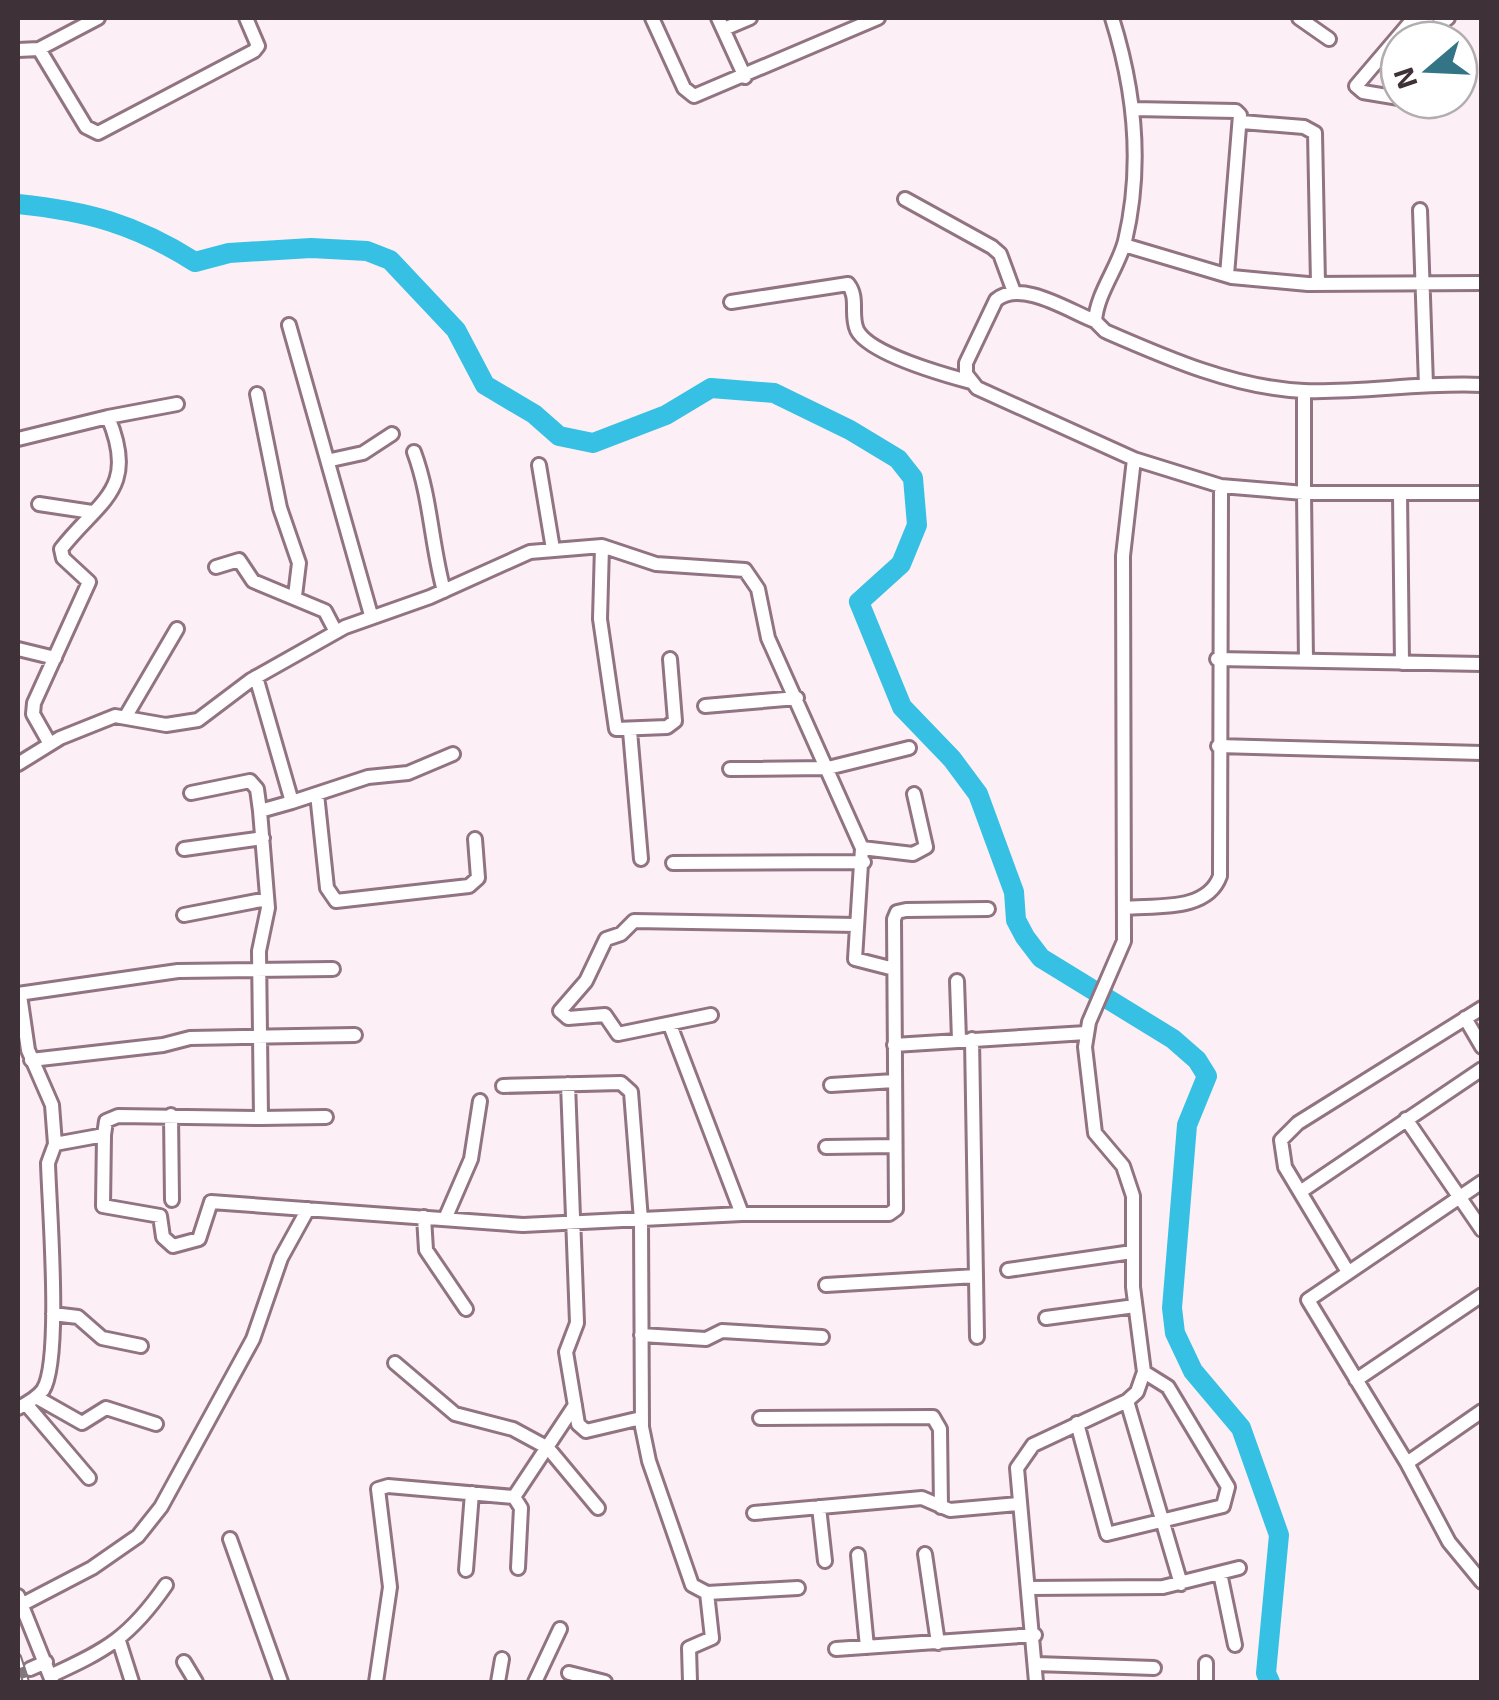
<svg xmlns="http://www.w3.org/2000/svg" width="1499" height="1700" font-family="'Exo 2',sans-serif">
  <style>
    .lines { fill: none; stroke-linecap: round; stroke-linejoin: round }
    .river { stroke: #35c0e4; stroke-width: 20 }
    .street-casing { stroke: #917382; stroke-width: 18 }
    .street { stroke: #fff; stroke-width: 12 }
    .rail-casing { stroke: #83757c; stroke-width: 8 }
    .rail { stroke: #fff; stroke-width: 4; stroke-dasharray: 11; stroke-linecap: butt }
  </style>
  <rect width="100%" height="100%" fill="#fdeff6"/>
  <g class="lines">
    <path class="river" d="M 18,204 C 87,211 135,224 195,262 L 229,253 L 311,248 L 367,251 L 390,260 L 456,330 L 485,385 L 534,414 L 559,436 L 593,443 L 666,415 L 711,388 L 774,393 L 850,430 L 898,459 L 913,478 L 917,525 L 901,564 L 859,602 L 902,707 L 952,759 L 978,794 L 1014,892 L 1016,920 L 1025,937 L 1041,958 L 1173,1039 L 1197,1060 L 1207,1076 L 1187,1125 L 1172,1308 L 1175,1333 L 1193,1371 L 1241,1428 L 1279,1535 L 1266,1673 L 1270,1682"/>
    <g class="street-casing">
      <path id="street" d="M 652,18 L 684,88 L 694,96 L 878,18
        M 718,18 L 745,77
        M 1112,18 C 1135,91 1143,165 1125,241 C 1118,268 1097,293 1095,321 L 1105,331 C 1167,358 1235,388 1304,391 C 1363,393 1422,382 1482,385
        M 1299,18 L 1329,39
        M 1416,18 L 1434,28 L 1448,18
        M 724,29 L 750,18
        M 39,49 L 86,127 L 98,133 L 254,51 L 258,46 L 246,18
        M 18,50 L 39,49 L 98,18
        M 1399,98 L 1363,92 L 1356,86 L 1414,18
        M 1410,100 L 1424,102
        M 1133,109 L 1236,111 L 1240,115 L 1227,275
        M 1242,122 L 1304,127 L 1315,133 L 1318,284
        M 905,199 L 992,247 L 1000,254 L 1014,292
        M 1420,210 L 1426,385
        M 1124,245 L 1232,277 L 1308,284 L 1482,283
        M 731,302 L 848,284 C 859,298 850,314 857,330 C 869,354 945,375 971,382
        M 1095,321 C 1069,311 1021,279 996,300 L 966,363 L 966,374 L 977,388 L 1134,459
        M 289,325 L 371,615
        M 257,394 L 280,508 L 299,563 L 295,596
        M 108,417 L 177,404
        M 18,439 L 108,417 C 139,490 99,500 61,549 L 63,558 L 89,582 L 34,703 L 33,714 L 50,744
        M 414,452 C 431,498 431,544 444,591
        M 331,460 L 363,453 L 392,434
        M 539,465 L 553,549
        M 1400,493 L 1402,663
        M 39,504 L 92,512
        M 602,546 L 600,619 L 616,729 L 667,727 L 675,721 L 670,659
        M 216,567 L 239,560 L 253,581 L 325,611 L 336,632
        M 18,649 L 55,658
        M 1217,659 L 1482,664
        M 1306,661 L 1304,493 L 1482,493
        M 705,706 L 797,698
        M 126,716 L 177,629
        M 630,731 L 641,859
        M 1218,746 L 1482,753
        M 18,764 L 60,738 L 115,716 L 166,725 L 198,720 L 251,680 L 345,627 L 430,597 L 530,552 L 602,546 L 656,564 L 745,570 L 758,589 L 768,638 L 862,848 L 855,959 L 894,969
        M 730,769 L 828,768 L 909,748
        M 191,793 L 250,781 L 257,789 L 260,811
        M 317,794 L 327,888 L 336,901 L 469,886 L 478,878 L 475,839
        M 292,802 L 368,777 L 408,773 L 453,754
        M 862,848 L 913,854 L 926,847 L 914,794
        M 184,849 L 263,838
        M 673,863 L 864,862
        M 1124,908 C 1156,905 1207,912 1220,876 L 1221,486
        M 184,915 L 267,899
        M 957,981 L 959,1040
        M 18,994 L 178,971 L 333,969
        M 20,995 L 28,1050 L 52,1105 L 55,1144
        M 711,1015 L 618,1034 L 605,1015 L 568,1018 L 560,1011 L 586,981 L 606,939 L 621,934 L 634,921 L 856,925
        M 1465,1018 L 1482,1047
        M 670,1025 L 742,1214
        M 972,1039 L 977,1337
        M 894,1045 L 1086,1033
        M 31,1060 L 163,1045 L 190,1038 L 355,1035
        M 568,1084 L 577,1323 L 566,1352 L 578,1424 L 586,1431 L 641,1418
        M 831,1085 L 894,1081
        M 503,1086 L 621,1083 L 631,1092 L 641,1220 L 642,1427 L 649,1461 L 692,1585 L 707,1593 L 798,1588
        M 171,1115 L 172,1200
        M 261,1118 L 326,1117
        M 1406,1119 L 1482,1230
        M 104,1135 L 103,1206 L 160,1216 L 163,1237 L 173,1246 L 199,1239 L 211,1202 L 523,1225 L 742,1214 L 889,1214 L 896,1209 L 894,919 L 897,912 L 906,910 L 988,909
        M 826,1147 L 895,1146
        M 1300,1192 L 1482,1069
        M 424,1217 L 426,1250 L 466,1309
        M 445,1219 L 471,1159 L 480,1101
        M 1008,1270 L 1132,1252
        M 1348,1272 L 1285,1167 L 1281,1140 L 1298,1123 L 1482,1008
        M 826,1285 L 976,1276
        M 53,1314 L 78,1317 L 102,1338 L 141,1346
        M 1046,1318 L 1135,1306
        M 641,1335 L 706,1339 L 722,1331 L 822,1337
        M 395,1363 L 455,1414 L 513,1429 L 548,1448 L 598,1508
        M 1356,1380 L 1482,1295
        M 36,1397 L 82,1423 L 106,1408 L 156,1424
        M 1127,1401 L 1181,1584
        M 26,1404 L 89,1478
        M 18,1408 C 26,1404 37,1398 43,1390 C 62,1361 49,1204 48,1163 L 55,1144 L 104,1135 L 106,1121 L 118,1116 L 261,1118 L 259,951 L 268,908 L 260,811 L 292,802 L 256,677
        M 1482,1411 L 1407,1463 L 1449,1542 L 1482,1582
        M 760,1418 L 933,1417 L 940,1429 L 941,1507
        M 1077,1423 L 1107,1534 L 1223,1506 L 1228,1487 L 1168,1387 L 1144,1372
        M 1407,1463 L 1308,1300 L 1482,1182
        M 514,1497 L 521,1508 L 518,1568
        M 819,1507 L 825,1561
        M 754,1513 L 922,1498 L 950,1510 L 1019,1504
        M 230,1539 L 281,1682
        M 925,1554 L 938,1643
        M 858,1555 L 867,1647
        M 466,1570 L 472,1493
        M 1220,1573 L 1235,1645
        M 1029,1588 L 1163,1587 L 1239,1568
        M 18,1596 L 52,1681
        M 21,1605 L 92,1568 L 138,1536 L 161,1507 L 253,1339 L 281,1258 L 308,1209
        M 119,1641 L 132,1682
        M 836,1649 L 1035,1635
        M 184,1662 L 196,1682
        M 1036,1664 L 1154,1668
        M 30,1669 L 46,1662
        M 569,1673 L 605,1682
        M 50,1676 C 107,1650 130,1637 166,1585
        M 376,1682 L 390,1587 L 378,1489 L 388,1486 L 514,1497 L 575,1405
        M 498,1682 L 502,1659
        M 535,1682 L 560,1629
        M 690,1682 L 689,1648 L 712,1638 L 707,1593
        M 1036,1682 L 1017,1468 L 1033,1445 L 1127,1401 L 1137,1392 L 1144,1372 L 1133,1287 L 1133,1196 L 1123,1166 L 1095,1133 L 1085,1047 L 1089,1022 L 1124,941 L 1123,556 L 1134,459 L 1221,486 L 1304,493 L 1304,391
        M 1206,1682 L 1206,1663"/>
    </g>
    <use href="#street" class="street"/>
    <g class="rail-casing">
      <path id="rail" d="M 18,1657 L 26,1682"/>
    </g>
    <use href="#rail" class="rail"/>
  </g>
  <rect width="1499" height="1700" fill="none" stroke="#3e3137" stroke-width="40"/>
  <g transform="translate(1429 70) rotate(251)"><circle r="48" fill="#ffffff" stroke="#b2adaf" stroke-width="2.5"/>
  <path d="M0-8L18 38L0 25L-18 38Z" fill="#337487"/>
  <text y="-15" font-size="28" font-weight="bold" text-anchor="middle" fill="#3e3137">N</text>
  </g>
</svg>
